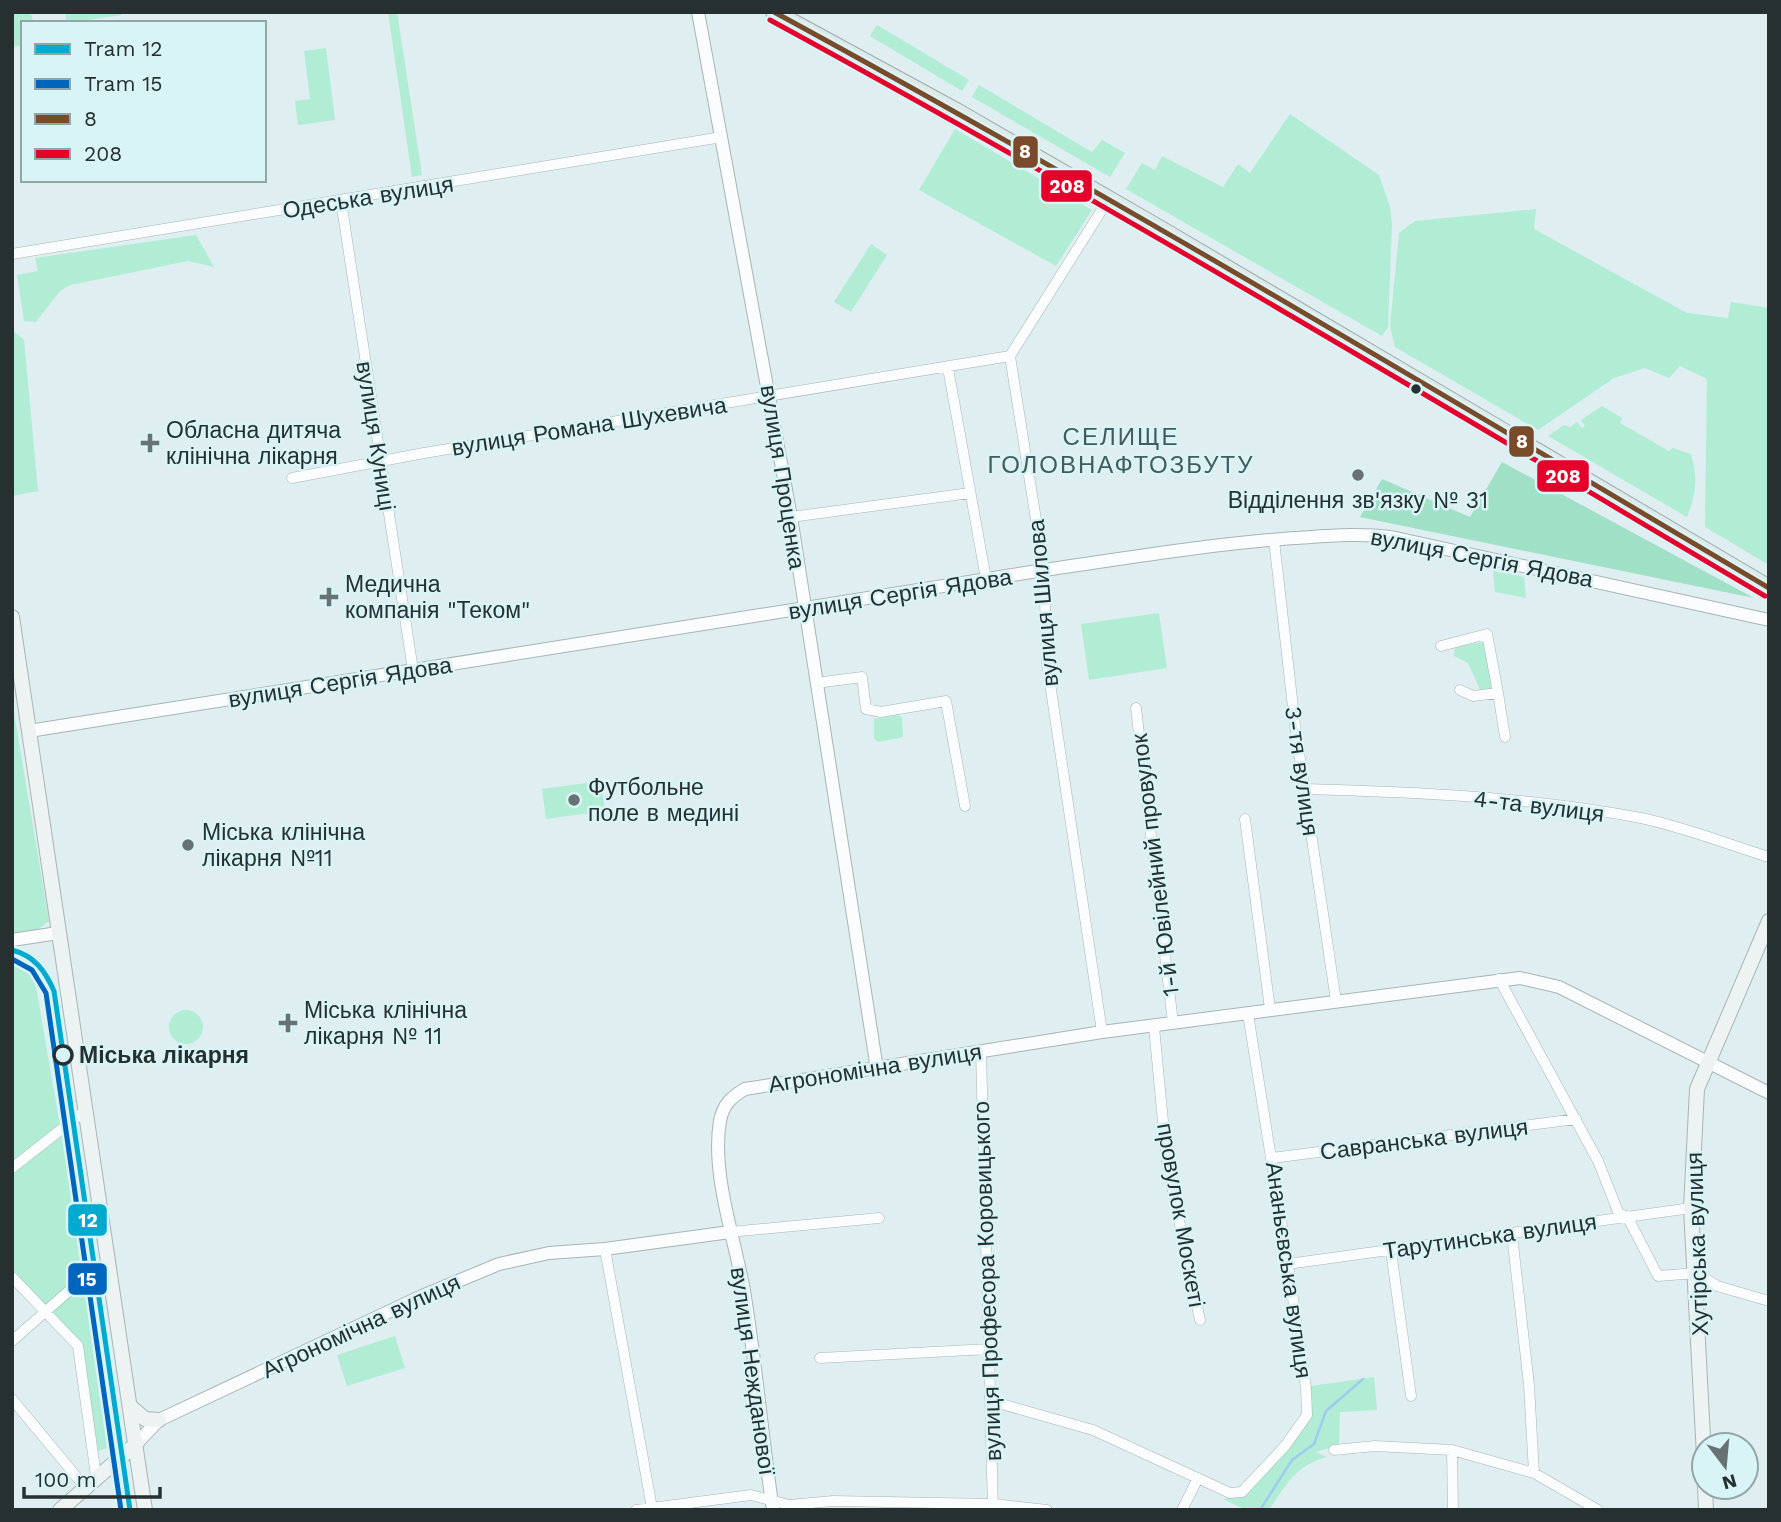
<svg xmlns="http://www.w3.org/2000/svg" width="1781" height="1522" font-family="'Work Sans',sans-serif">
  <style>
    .green { fill: #b1ecd4 }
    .forest { fill: #9fe0c7 }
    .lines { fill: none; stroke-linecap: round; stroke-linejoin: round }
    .stream { stroke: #9ccdf1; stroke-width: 2.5 }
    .minor-casing { stroke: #a9b4b5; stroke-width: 11 }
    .tertiary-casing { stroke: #a9b4b5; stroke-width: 14 }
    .secondary-casing { stroke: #a9b4b5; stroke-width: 16 }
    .primary-casing { stroke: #98adac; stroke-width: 18 }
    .minor { stroke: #fafcfd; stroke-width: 10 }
    .tertiary { stroke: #fafcfd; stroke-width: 12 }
    .secondary { stroke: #edf3f3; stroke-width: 14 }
    .primary { stroke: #dfe9e8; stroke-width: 16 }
    .bus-1-casing { stroke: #d9f4f6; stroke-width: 10 }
    .bus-2-casing { stroke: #d9f4f6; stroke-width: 10 }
    .bus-1 { stroke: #7a4b2a; stroke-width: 5 }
    .bus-2 { stroke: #e4002b; stroke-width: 5 }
    .tram-1-casing { stroke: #d9f4f6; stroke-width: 10 }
    .tram-2-casing { stroke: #d9f4f6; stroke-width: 10 }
    .tram-1 { stroke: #00a9ce; stroke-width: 5 }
    .tram-2 { stroke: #0065bd; stroke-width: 5 }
    .bus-dot { fill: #263031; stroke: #d9f4f6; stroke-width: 2.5 }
    .poi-dot { fill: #677274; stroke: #d9f4f6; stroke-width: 2.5 }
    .stop-dot { fill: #d9f4f6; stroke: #263031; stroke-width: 3.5 }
    .labels { text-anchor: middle; stroke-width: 5; stroke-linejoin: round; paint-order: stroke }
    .street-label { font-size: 23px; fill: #263031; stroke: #d9f4f6 }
    .poi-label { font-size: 23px; fill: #263031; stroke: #d9f4f6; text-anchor: start }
    .stop-label { font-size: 23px; font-weight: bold; fill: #263031; stroke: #d9f4f6; text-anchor: start }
    .neighbourhood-label { font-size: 24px; letter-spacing: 2px; fill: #435b5d; stroke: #d9f4f6 }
    .line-badge { stroke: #d9f4f6; stroke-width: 2.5 }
    .badge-label { font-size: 19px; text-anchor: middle; font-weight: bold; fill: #fff }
  </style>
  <rect width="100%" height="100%" fill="#dfeef0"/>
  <path class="green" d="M 12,12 L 31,12 L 33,23 L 23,23 L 23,45 L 12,47 Z
    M 65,12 L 122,12 L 122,15 L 67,23 Z
    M 388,12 L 397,12 L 422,175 L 412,177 Z
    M 877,25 L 969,80 L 962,91 L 870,36 Z
    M 326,48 L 335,120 L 298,125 L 295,101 L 310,99 L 304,51 Z
    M 979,85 L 1092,152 L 1102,140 L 1125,153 L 1110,177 L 972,97 Z
    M 1290,114 L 1379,175 L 1390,207 L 1392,224 L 1388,327 L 1382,336 L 1126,189 L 1142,163 L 1155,170 L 1162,156 L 1223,187 L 1238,164 L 1250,173 Z
    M 955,129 L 1092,210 L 1056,266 L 919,190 Z
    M 1536,209 L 1534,229 L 1687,313 L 1728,318 L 1731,302 L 1769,308 L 1769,565 L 1705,527 L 1707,379 L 1680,366 L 1669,378 L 1645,368 L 1614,378 L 1538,430 L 1395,347 L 1390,326 L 1399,233 L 1415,221 Z
    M 196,235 L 214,267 L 188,261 L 70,285 L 60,291 L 36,322 L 24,321 L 17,275 L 38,271 L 35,258 Z
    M 871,244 L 887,255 L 851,312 L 834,302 Z
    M 12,330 L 24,340 L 38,491 L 12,496 Z
    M 1602,406 L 1622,418 L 1620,423 L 1669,451 L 1673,448 L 1691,454 C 1698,477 1696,495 1687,517 L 1548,436 L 1564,425 L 1570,427 L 1577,422 L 1582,428 L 1585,426 L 1581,420 Z
    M 1493,571 L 1524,577 L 1526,598 L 1495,592 Z
    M 1159,613 L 1167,668 L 1089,680 L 1081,624 Z
    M 1489,641 L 1497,689 L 1482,694 L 1468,663 L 1454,656 L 1455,647 Z
    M 14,713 L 49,921 L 33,933 L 12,936 Z
    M 898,715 L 902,718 L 903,737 L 879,742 L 874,739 L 874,719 Z
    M 601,781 L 605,811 L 546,819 L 542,789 Z
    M 12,959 L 28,968 L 36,987 L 85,1270 L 107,1448 L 96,1452 L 80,1344 L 12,1269 Z
    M169 1027a17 17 0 1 1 34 0a17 17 0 1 1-34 0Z
    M 395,1336 L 405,1368 L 347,1386 L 337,1355 Z
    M 1374,1377 L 1377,1410 L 1340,1412 L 1339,1445 L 1316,1452 L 1326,1457 C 1294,1467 1287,1484 1269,1510 L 1246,1510 L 1223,1499 L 1247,1494 L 1287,1449 L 1311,1417 L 1311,1386 Z"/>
  <path class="forest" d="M 1502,462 L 1754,598 L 1360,517 L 1382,479 L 1470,517 Z"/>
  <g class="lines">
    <path class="stream" d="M 1260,1510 L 1292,1460 L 1314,1444 L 1326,1411 L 1363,1379"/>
    <g class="minor-casing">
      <path id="minor" d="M 341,201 L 413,670
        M 12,254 L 722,137
        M 948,368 L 986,579
        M 292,478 L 424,453 L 1010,356
        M 791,517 L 970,493
        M 1274,540 L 1295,725 L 1336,1001
        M 1441,646 L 1487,634 L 1498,693
        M 816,683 L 862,677 L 866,709 L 881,712 L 946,701 L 965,806
        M 1460,690 L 1473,696 L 1498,693 L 1505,737
        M 1136,708 L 1173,1023
        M 1304,789 C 1416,792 1531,797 1641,818 C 1684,827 1727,844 1769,857
        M 1245,819 L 1270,1009
        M 1499,979 L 1598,1161 L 1619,1214 L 1627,1216 L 1658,1276 L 1697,1273 L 1717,1286 L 1769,1301
        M 1154,1027 L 1167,1163 L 1200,1320
        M 1102,1032 L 1047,663 L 1044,570 L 1010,356 L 1108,200
        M 981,1052 L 993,1510
        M 1272,1158 L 1576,1119
        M 12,1168 L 86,1110
        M 730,1232 L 879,1218
        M 1512,1235 L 1529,1385 L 1534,1473
        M 605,1249 L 652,1508
        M 1391,1251 L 1411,1396
        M 1288,1264 L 1691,1208
        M 12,1277 L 78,1346 L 96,1476
        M 12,1341 L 87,1275 L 109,1262
        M 820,1358 L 989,1349
        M 12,1399 L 85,1487
        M 991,1401 L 1093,1430 L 1230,1493 L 1242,1492 L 1285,1446 L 1307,1415 L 1306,1388 L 1288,1264 L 1248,1014
        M 1334,1450 L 1375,1446 L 1452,1450 L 1534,1473 L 1598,1510
        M 1452,1450 L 1453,1510
        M 636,1510 L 751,1495 L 789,1505 L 833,1501 L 993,1504 L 1047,1510
        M 1182,1510 L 1198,1478"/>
    </g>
    <g class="tertiary-casing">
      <path id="tertiary" d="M 698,12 L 791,517 L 877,1069
        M 29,731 L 1044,570 C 1127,558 1210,544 1294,538 C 1327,536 1358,533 1391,537 L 1769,620
        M 12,940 L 58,933
        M 137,1443 L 159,1420 L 422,1296 L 499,1264 L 549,1253 L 605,1249 L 730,1232
        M 773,1510 C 762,1437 756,1363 744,1291 C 735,1239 711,1174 720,1121 C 723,1105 731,1097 745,1089 L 1102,1032 L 1520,978 L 1559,987 L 1769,1093"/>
    </g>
    <g class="secondary-casing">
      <path id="secondary" d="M 12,617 L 145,1510
        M 131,1407 L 145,1419 L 159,1420
        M 1704,1456 L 1691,1208 L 1697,1089 L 1769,921
        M 1705,1487 L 1706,1510
        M 60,1510 L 137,1443"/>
    </g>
    <g class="primary-casing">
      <path id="primary" d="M 774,12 L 958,112 L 1164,231 L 1769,588"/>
    </g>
    <use href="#minor" class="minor"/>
    <use href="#tertiary" class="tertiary"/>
    <use href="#secondary" class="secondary"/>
    <use href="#primary" class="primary"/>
    <g class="bus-1-casing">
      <path id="bus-1" d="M 774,12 C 1111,195 1439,393 1769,588"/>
    </g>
    <g class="bus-2-casing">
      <path id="bus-2" d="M 770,20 C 1107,203 1435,401 1765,596"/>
    </g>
    <use href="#bus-1" class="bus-1"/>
    <use href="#bus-2" class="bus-2"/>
    <g class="tram-1-casing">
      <path id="tram-1" d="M 12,950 C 35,956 45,971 54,991 L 130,1510"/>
    </g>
    <g class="tram-2-casing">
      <path id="tram-2" d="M 12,959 L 32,970 L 46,993 L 121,1510"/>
    </g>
    <use href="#tram-1" class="tram-1"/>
    <use href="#tram-2" class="tram-2"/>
  </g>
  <circle class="bus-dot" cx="1416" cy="389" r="6"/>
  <g class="poi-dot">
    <path d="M146.5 432.5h7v7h7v7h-7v7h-7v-7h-7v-7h7z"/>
    <circle cx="1358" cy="475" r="7"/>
    <path d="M325.5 586.5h7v7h7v7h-7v7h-7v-7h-7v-7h7z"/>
    <circle cx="574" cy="800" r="7"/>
    <circle cx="188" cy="845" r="7"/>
    <path d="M284.5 1012.5h7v7h7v7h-7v7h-7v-7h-7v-7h7z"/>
  </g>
  <circle class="stop-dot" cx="63" cy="1055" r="9"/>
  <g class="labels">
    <g class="street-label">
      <text transform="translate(368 197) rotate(-9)" y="8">Одеська вулиця</text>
      <text transform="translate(589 426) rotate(-9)" y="8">вулиця Романа Шухевича</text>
      <text transform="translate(376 436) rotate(81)" y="8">вулиця Куниці</text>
      <text transform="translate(783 477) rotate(81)" y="8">вулиця Проценка</text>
      <text transform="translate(1482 558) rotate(11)" y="8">вулиця Сергія Ядова</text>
      <text transform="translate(900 594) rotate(-9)" y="8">вулиця Сергія Ядова</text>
      <text transform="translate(1043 603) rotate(-95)" y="8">вулиця Шилова</text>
      <text transform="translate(340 682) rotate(-9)" y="8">вулиця Сергія Ядова</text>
      <text transform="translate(1302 771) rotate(82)" y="8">3-тя вулиця</text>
      <text transform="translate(1539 806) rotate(7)" y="8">4-та вулиця</text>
      <text transform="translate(1155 865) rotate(-97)" y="8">1-й Ювілейний провулок</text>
      <text transform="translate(875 1068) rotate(-9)" y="8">Агрономічна вулиця</text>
      <text transform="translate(1424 1139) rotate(-7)" y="8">Савранська вулиця</text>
      <text transform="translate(1181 1215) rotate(80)" y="8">провулок Москеті</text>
      <text transform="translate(1490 1236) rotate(-8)" y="8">Тарутинська вулиця</text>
      <text transform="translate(1697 1244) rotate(-92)" y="8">Хутірська вулиця</text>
      <text transform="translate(1289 1270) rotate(82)" y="8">Ананьєвська вулиця</text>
      <text transform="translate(987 1281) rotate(-92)" y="8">вулиця Професора Коровицького</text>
      <text transform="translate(361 1326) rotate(-25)" y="8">Агрономічна вулиця</text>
      <text transform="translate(753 1371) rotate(82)" y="8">вулиця Нежданової</text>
    </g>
    <g class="poi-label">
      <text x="166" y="438">Обласна дитяча<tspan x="166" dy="26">клінічна лікарня</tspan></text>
      <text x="1358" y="508" text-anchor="middle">Відділення зв'язку № 31</text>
      <text x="345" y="592">Медична<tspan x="345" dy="26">компанія "Теком"</tspan></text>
      <text x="588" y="795">Футбольне<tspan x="588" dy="26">поле в медині</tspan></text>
      <text x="202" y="840">Міська клінічна<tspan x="202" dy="26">лікарня №11</tspan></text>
      <text x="304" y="1018">Міська клінічна<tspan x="304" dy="26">лікарня № 11</tspan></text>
    </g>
    <g class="stop-label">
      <text x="79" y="1063">Міська лікарня</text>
    </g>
    <g class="neighbourhood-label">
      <text x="1121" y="445">СЕЛИЩЕ<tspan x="1121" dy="28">ГОЛОВНАФТОЗБУТУ</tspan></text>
    </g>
  </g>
  <g class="line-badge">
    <rect x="1012" y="135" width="27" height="34" rx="7" fill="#7a4b2a"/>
    <rect x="1040" y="169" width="53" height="34" rx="7" fill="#e4002b"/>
    <rect x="1508" y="425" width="27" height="33" rx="7" fill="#7a4b2a"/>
    <rect x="1536" y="459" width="54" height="34" rx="7" fill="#e4002b"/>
    <rect x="67" y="1203" width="41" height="34" rx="7" fill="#00a9ce"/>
    <rect x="67" y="1262" width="41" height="34" rx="7" fill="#0065bd"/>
  </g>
  <g class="badge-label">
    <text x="1025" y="158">8</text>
    <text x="1067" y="193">208</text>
    <text x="1522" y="448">8</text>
    <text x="1563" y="483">208</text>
    <text x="88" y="1227">12</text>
    <text x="87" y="1286">15</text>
  </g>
  <rect width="1781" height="1522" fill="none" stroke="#263031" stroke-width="28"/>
  <rect x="21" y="21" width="245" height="161" fill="#d9f4f6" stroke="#91a6a7" stroke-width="2"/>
  <rect x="35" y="44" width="35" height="10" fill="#00a9ce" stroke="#91a6a7" stroke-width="2"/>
  <text x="84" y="56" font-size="21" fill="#263031">Tram 12</text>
  <rect x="35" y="79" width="35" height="10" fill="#0065bd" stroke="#91a6a7" stroke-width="2"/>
  <text x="84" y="91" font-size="21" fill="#263031">Tram 15</text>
  <rect x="35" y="114" width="35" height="10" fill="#7a4b2a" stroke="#91a6a7" stroke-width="2"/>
  <text x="84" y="126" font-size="21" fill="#263031">8</text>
  <rect x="35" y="149" width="35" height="10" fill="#e4002b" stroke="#91a6a7" stroke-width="2"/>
  <text x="84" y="161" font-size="21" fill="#263031">208</text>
  <g transform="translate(1725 1466) rotate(164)"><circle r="33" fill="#d9f4f6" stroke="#91a6a7" stroke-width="2"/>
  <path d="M0-5L12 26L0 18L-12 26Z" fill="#677274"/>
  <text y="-10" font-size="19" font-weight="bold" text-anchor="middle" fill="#263031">N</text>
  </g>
  <path d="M24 1487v10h136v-10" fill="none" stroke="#263031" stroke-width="3.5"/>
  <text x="35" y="1487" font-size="21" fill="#263031" stroke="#d9f4f6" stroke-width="5" paint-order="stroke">100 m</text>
</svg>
